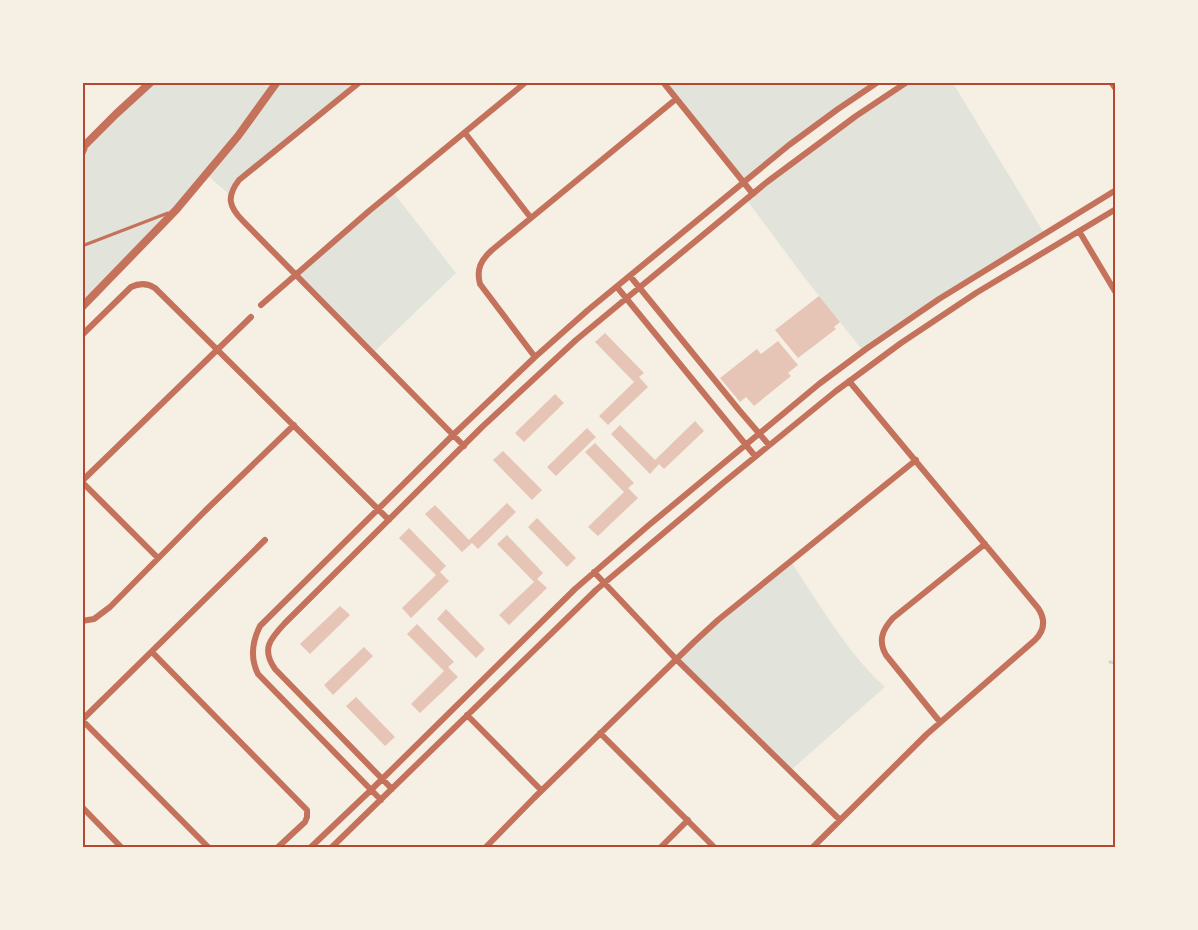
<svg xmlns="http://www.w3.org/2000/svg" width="1198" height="930" font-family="Cabin,sans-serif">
  <rect width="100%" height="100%" fill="#f6efe4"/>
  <path fill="#e2e4dc" d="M151,83H355L247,173L231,196L207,175L83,307V148Z
    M663,83H878L744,182Z
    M907,83H953L1044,233L863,351L804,277L746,199Z
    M393,192L456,273L373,353L295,274Z
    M791,562C819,603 848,654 885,687L790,771L676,659Z"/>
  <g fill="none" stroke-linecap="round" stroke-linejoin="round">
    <path stroke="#c9d6d2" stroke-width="3" d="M1110,662L1116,663"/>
  </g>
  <path fill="#e6c5b7" d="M819,296L840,322L834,327L836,329L798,358L775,330Z
    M605,333L644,373L639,377L648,387L608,425L599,416L634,382L595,342Z
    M778,341L798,365L788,373L791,376L754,406L746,397L740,402L720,378L757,349L761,354Z
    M555,394L564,403L524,442L515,433Z
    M695,421L704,431L664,469L659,464L650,474L611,434L620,425L655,460Z
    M587,428L596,437L556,476L547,467Z
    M595,443L634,483L628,488L638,498L598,536L588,527L624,492L585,452Z
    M503,451L542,490L532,500L493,460Z
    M507,503L516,512L478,549L472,543L462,552L425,514L435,505L469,540Z
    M537,518L576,558L567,567L528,527Z
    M409,528L446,566L440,572L449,581L411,618L402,608L436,575L399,538Z
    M507,535L543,573L537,579L547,588L509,625L499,615L534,582L497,544Z
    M340,606L350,615L310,654L300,644Z
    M446,609L485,649L476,658L437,619Z
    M417,624L454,662L448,667L458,677L420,713L411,704L444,671L407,634Z
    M364,647L373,656L333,695L324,685Z
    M356,697L395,737L385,746L346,706Z"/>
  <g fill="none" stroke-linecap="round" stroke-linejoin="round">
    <path stroke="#c5725c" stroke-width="3" d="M82,158L86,149
      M82,246L168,213"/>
    <path stroke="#c5725c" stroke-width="6" d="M360,82L239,180C226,197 229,207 243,221L464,446
      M663,82L753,194
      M1111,82L1116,89
      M465,133L531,218
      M1079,231L1116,293
      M630,276L739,410L769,445
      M617,287L755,456
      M261,305L369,211L526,82
      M82,335L131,287C139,283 147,283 155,288L389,520
      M535,357L480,284C476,269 481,260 492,250L676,99
      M82,481L251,317
      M82,482L158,558
      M594,572L676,659L840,820
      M82,621L94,619L110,607L205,511L294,425
      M152,652L307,810V817L305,822L277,848
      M467,715L541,790
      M82,720L265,540
      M82,720L209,848
      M940,722L886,655C878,641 882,630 893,618L985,544
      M600,733L715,848
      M392,789L275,669C261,649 270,639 285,623L482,427L576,340L767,182L856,116L907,82
      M381,800L258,674C250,658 252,642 260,626L453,435L535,357L588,310L789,145L838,109L878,82
      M82,807L122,848
      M310,848L371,790L575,589L649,525L819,384L866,349L939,299L1116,190
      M331,848L596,590L723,483L836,391L901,343L976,293L1116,209
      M485,848L534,798L694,642L718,620L916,460
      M660,848L688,820
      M812,848L927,734L1035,640C1044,631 1046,620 1038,608L849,381"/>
    <path stroke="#c5725c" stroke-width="8" d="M82,148L116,114L151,82
      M82,307L176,210L238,136L277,82"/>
  </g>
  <rect width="1198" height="930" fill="none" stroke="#f6efe4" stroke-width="168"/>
  <rect x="84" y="84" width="1030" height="762" fill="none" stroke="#b5482f" stroke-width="2"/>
</svg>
